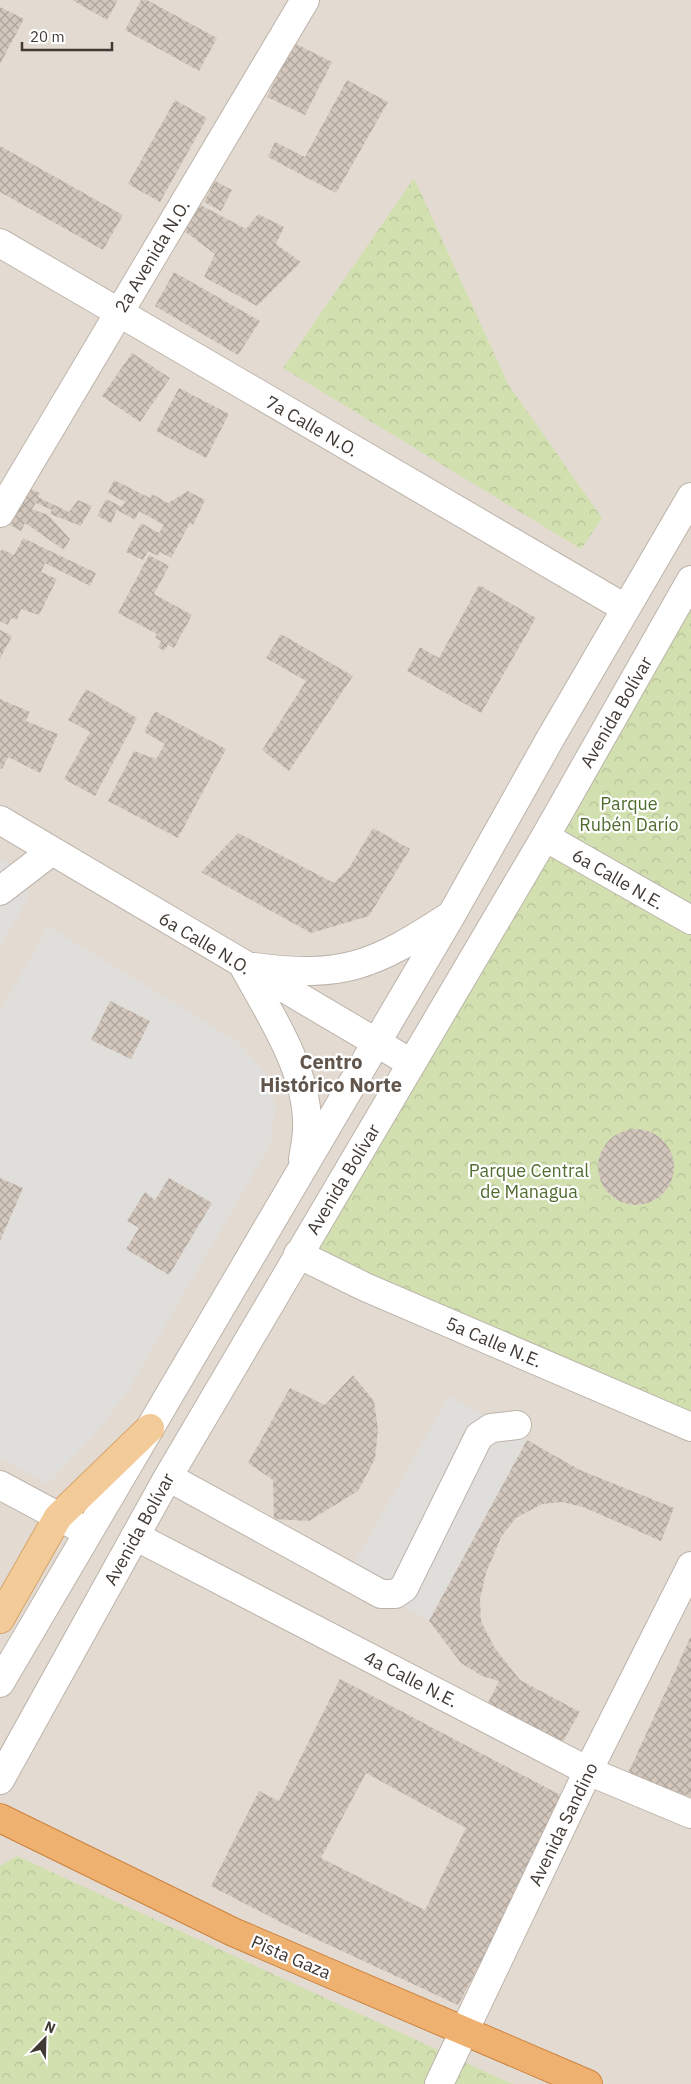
<svg xmlns="http://www.w3.org/2000/svg" width="691" height="2084" font-family="'IBM Plex Sans',sans-serif">
  <defs>
    <pattern id="park-crowns" width="20" height="18" patternUnits="userSpaceOnUse" patternTransform="scale(1.25)"><rect width="20" height="18" fill="#d2e0b0"/><path d="M2 6a3 3 0 1 1 6 0M12 15a3 3 0 1 1 6 0" fill="none" stroke="#b6c198"/></pattern>
    <pattern id="building-cross-hatch" width="8" height="8" patternUnits="userSpaceOnUse" patternTransform="scale(1.25)"><rect width="8" height="8" fill="#d3c7bd"/><path d="M0 0l8 8M0 8l8-8" fill="none" stroke="#ada39a"/></pattern>
  </defs>
  <rect width="100%" height="100%" fill="#f0eae3"/>
  <path fill="#e3dbd2" d="M0,0H691V2084H0Z"/>
  <path fill="url(#park-crowns)" d="M414,178L508,384L602,518L581,549L283,368Z
    M691,580V1427L298,1254Z
    M17,1856L501,2079L514,2084H0V1866Z"/>
  <path fill="#e0dedb" d="M0,859L20,871L29,884L26,902L0,946Z
    M48,926L238,1042L266,1073L275,1106L271,1143L126,1394L91,1438L48,1484L0,1458V1011Z
    M449,1396L527,1440L429,1621L348,1574Z"/>
  <path fill="url(#building-cross-hatch)" fill-rule="evenodd" d="M72,0H118L107,20Z
    M141,0H147L217,38L199,71L125,30Z
    M0,7L24,19L0,64Z
    M294,43L332,62L305,115L267,97Z
    M347,80L388,102L336,193L268,157L275,142L305,157Z
    M175,100L207,118L160,202L128,184Z
    M0,146L123,215L103,250L0,192Z
    M215,181L232,190L221,211L204,202Z
    M193,201L246,229L258,214L284,227L276,244L301,262L257,306L204,277L215,254L183,230Z
    M174,272L260,321L238,355L155,306Z
    M132,353L170,378L140,422L102,396Z
    M179,388L229,414L206,458L156,431Z
    M114,480L150,498L152,494L168,503L188,491L205,500L193,525L190,523L171,558L160,552L158,556L148,551L143,560L126,552L141,523L159,533L164,525L139,511L135,520L117,510L111,523L97,516L106,499L122,507L125,502L108,493Z
    M28,488L40,493L38,497L69,512L78,500L92,506L81,526L50,514L52,510L36,503L32,509L48,515L70,539L64,550L25,523L21,531L8,524Z
    M23,538L96,573L90,586L45,563L41,572L57,579L39,615L21,609L17,620L11,618L8,625L0,621V552L2,549L14,555Z
    M149,555L169,566L154,594L192,615L174,648L168,645L164,651L158,647L161,641L155,638L157,634L118,613Z
    M479,585L536,618L481,713L407,671L420,647L439,658Z
    M0,630L12,636L0,659Z
    M281,634L353,676L289,771L262,750L306,681L266,658Z
    M86,689L137,718L95,796L64,779L90,732L68,720Z
    M0,699L30,712L26,721L58,734L40,773L8,757L2,769L0,768Z
    M155,711L226,749L178,838L108,801L134,751L156,759L165,744L144,732Z
    M373,828L410,849L369,916L311,933L201,872L238,833L334,883L349,868Z
    M110,1001L150,1021L131,1059L91,1040Z
    M598 1167a38 38 0 1 1 76 0a38 38 0 1 1-76 0Z
    M0,1178L23,1188L0,1241Z
    M169,1178L212,1203L169,1275L126,1249L139,1228L127,1221L145,1192L155,1200Z
    M353,1375L374,1401L378,1429L375,1459L358,1491L309,1521L274,1519L273,1480L248,1463L290,1388L325,1405Z
    M527,1440L580,1470L674,1508L661,1541L583,1507L562,1502L542,1504L516,1518L501,1537L486,1573L480,1599L481,1621L494,1647L520,1680L580,1712L562,1743L487,1705L499,1681L482,1676L461,1663L429,1621Z
    M691,1636V1797L683,1794L680,1799L625,1780Z
    M340,1679L568,1799L458,2005L286,1925L211,1886L259,1791L279,1801ZM366,1773L466,1828L425,1910L321,1858Z"/>
  <g fill="none" stroke-linecap="round" stroke-linejoin="round">
    <defs>
      <path id="minor" d="M0,243L625,608
        M0,513L305,0
        M0,820L411,1063
        M545,837L691,920
        M0,891L52,851
        M243,965C268,1011 306,1068 307,1121C308,1134 305,1147 303,1159
        M254,967C344,979 374,965 448,917
        M298,1254L365,1287L691,1427
        M168,1477L381,1594H395L404,1588L479,1436L491,1428L517,1425
        M0,1485L78,1527
        M135,1536L588,1771L691,1814
        M0,1683L452,914L550,739L691,497
        M0,1780L168,1477L545,837L691,580
        M439,2084L588,1771L691,1566"/>
      <path id="major" d="M0,1619L58,1517L150,1428"/>
      <path id="highway" d="M0,1818L233,1932L588,2084"/>
    </defs>
    <use href="#minor" stroke="#bdb3aa" stroke-width="30"/>
    <use href="#major" stroke="#d6a56b" stroke-width="30"/>
    <use href="#highway" stroke="#cc8341" stroke-width="30"/>
    <use href="#minor" stroke="#fff" stroke-width="28"/>
    <use href="#major" stroke="#f3cb99" stroke-width="28"/>
    <use href="#highway" stroke="#eeb16f" stroke-width="28"/>
  </g>
  <g text-anchor="middle" dominant-baseline="central" stroke-width="4.5" stroke-linejoin="round" paint-order="stroke">
    <g font-size="18" fill="#413a34" stroke="#fff">
      <text transform="translate(152 256) rotate(-59)">2a Avenida N.O.</text>
      <text transform="translate(312 426) rotate(30)">7a Calle N.O.</text>
      <text transform="translate(616 712) rotate(-60)">Avenida Bolívar</text>
      <text transform="translate(618 879) rotate(30)">6a Calle N.E.</text>
      <text transform="translate(205 943) rotate(31)">6a Calle N.O.</text>
      <text transform="translate(343 1179) rotate(-59)">Avenida Bolívar</text>
      <text transform="translate(494 1342) rotate(23)">5a Calle N.E.</text>
      <text transform="translate(139 1529) rotate(-61)">Avenida Bolívar</text>
      <text transform="translate(411 1679) rotate(27)">4a Calle N.E.</text>
      <text transform="translate(563 1824) rotate(-64)">Avenida Sandino</text>
      <text transform="translate(291 1957) rotate(23)">Pista Gaza</text>
    </g>
    <g font-size="18" fill="#4f6c2e" stroke="#fff">
      <text x="629" y="803">Parque<tspan x="629" dy="21">Rubén Darío</tspan></text>
      <text x="529" y="1170">Parque Central<tspan x="529" dy="21">de Managua</tspan></text>
    </g>
    <g font-size="20" font-weight="bold" fill="#62564c" stroke="#fff">
      <text x="331" y="1061">Centro<tspan x="331" dy="23">Histórico Norte</tspan></text>
    </g>
  </g>
  <g transform="translate(45 2039) rotate(23)" stroke="#ffffff" stroke-width="4" paint-order="stroke">
  <path d="M0-4L9 19L0 12L-9 19Z" fill="#413a34"/>
  <text y="-8" font-size="14" font-weight="bold" text-anchor="middle" fill="#413a34">N</text>
  </g>
  <path d="M22 42v8h90v-8" fill="none" stroke="#413a34" stroke-width="2.5"/>
  <text x="30" y="42" font-size="15" fill="#413a34" stroke="#ffffff" stroke-width="4" paint-order="stroke">20 m</text>
</svg>
